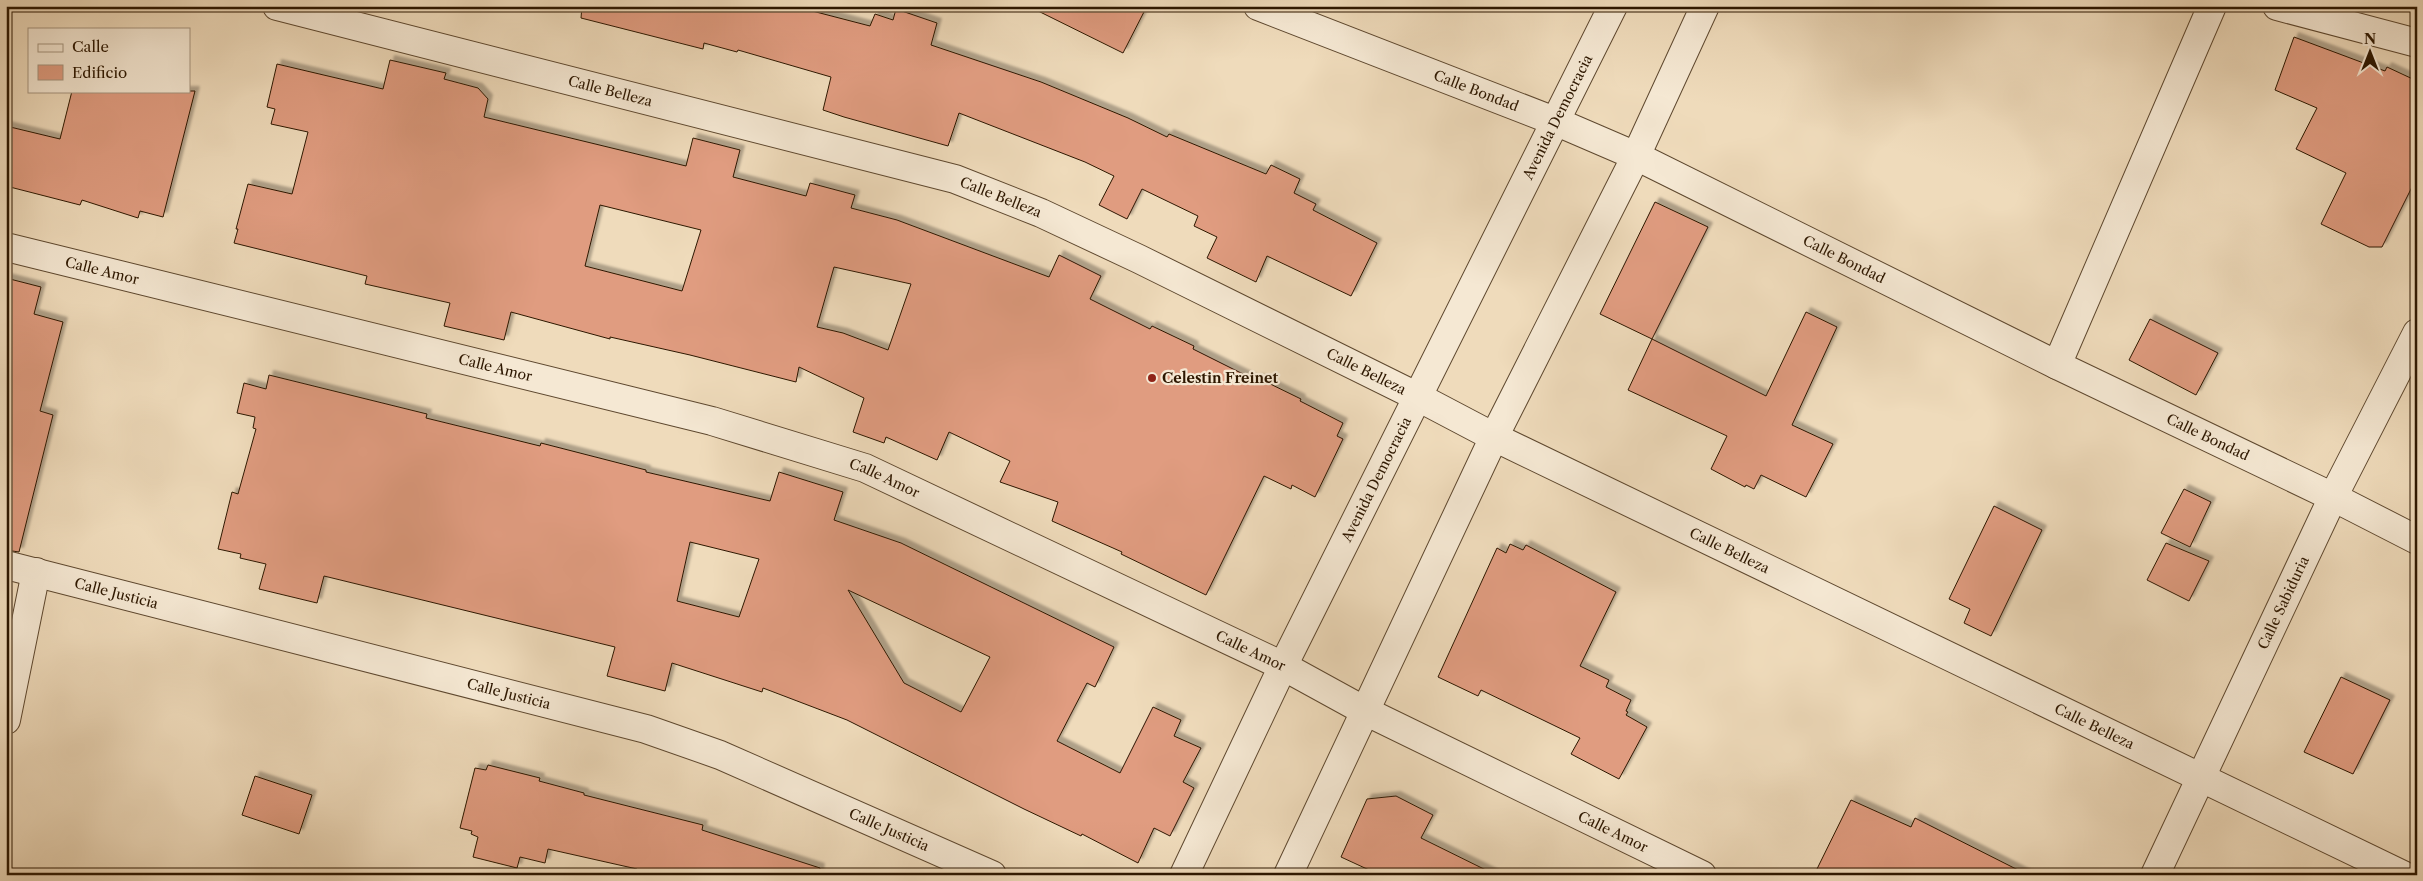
<svg xmlns="http://www.w3.org/2000/svg" width="2423" height="881" font-family="'Libre Caslon Text',serif">
  <defs>
    <filter id="shadow"><feDropShadow dx="4.5" dy="-4.5" stdDeviation="1" flood-color="#0004"/></filter>
  </defs>
  <rect width="100%" height="100%" fill="#efdbbb"/>
  <filter id="stains"><feTurbulence type="fractalNoise" baseFrequency=".004" numOctaves="4"/><feColorMatrix values="0 0 0 0 .2 0 0 0 0 .09 0 0 0 0 .02 0 0 0 .5 -.17"/></filter>
  <radialGradient id="worn" r=".72"><stop offset=".6" stop-color="#630" stop-opacity="0"/><stop offset="1" stop-color="#630" stop-opacity=".3"/></radialGradient>
  <path fill="#e09c80" stroke="#2d1700" fill-rule="evenodd" filter="url(#shadow)" d="M582,6H793L870,26L875,14L893,20L896,9L937,23L931,45L1041,82L1128,118L1167,137L1169,134L1266,174L1271,165L1300,179L1294,193L1316,204L1313,210L1377,243L1351,296L1267,256L1256,282L1207,258L1217,237L1194,226L1198,216L1142,189L1127,219L1099,205L1114,176L1085,162L959,113L948,146L844,117L823,110L831,77L738,50L737,52L704,43L703,49L581,18Z
    M1028,6H1147L1123,53Z
    M2294,37L2385,71L2387,67L2417,81V177L2382,247H2369L2321,224L2346,173L2296,149L2317,108L2275,90Z
    M390,60L446,73L444,79L478,88L488,99L484,117L686,166L693,138L740,150L733,177L806,196L810,183L855,195L851,208L897,220L1049,277L1059,255L1101,276L1090,299L1150,329L1152,326L1194,346L1193,349L1257,381L1258,378L1301,399L1300,401L1343,423L1337,436L1343,439L1315,497L1292,485L1291,489L1264,476L1206,595L1121,554L1122,552L1052,521L1058,502L1000,482L1010,461L949,432L937,460L886,437L884,443L853,432L864,398L799,367L796,382L690,355L610,337V339L511,312L504,340L444,326L450,303L365,284L367,276L234,243L238,229H236L248,184L292,194L308,132L271,124L275,109L267,107L277,64L383,89ZM600,205L701,230L682,291L585,266ZM834,267L911,284L888,350L843,333L817,327Z
    M72,91H195L163,217L140,211L138,218L82,200L80,205L6,186V126L60,139Z
    M1655,202L1708,227L1652,339L1766,396L1806,312L1837,327L1792,425L1833,444L1806,497L1761,475L1754,489L1746,485L1745,487L1711,469L1727,436L1628,390L1652,339L1600,314Z
    M6,278L41,287L34,314L63,322L40,411L53,415L19,552L6,550Z
    M2150,319L2218,353L2196,395L2129,360Z
    M269,375L427,414L426,418L475,430L540,446L541,443L646,470V472L770,501L779,472L843,492L834,520L901,543L1114,647L1095,687L1087,683L1057,741L1120,773L1153,707L1181,720L1174,736L1201,748L1183,782L1194,788L1170,836L1154,828L1138,863L1082,834L1081,836L1024,809L847,720L763,688L762,692L672,663L665,691L607,676L615,647L324,576L317,603L259,589L266,564L240,558L241,554L218,549L232,492L238,494L256,429L253,428L255,417L237,413L244,383L266,389ZM690,542L759,559L739,617L677,601ZM848,590L990,657L961,712L904,683Z
    M2184,489L2211,502L2190,547L2161,533Z
    M1994,506L2042,530L1991,636L1964,623L1970,609L1949,599Z
    M2166,543L2209,561L2189,601L2147,580Z
    M1510,544L1523,550L1526,545L1616,592L1580,666L1609,680L1606,687L1631,700L1626,711L1628,712L1626,715L1647,727L1619,779L1571,754L1580,738L1481,690L1478,696L1438,677L1497,548L1506,553Z
    M2341,677L2390,700L2353,774L2304,752Z
    M488,765L540,778L539,781L584,793V795L703,825L702,830L820,868L819,875H636L637,869L548,849L545,863L520,857L517,868L473,857L478,837L471,834L472,831L460,828L475,768L486,770Z
    M255,776L312,795L299,834L242,815Z
    M1396,796L1433,815L1421,838L1496,875H1380L1341,857L1367,799Z
    M1851,800L1911,827L1915,818L2028,875H1814Z"/>
  <g fill="none" stroke-linecap="round" stroke-linejoin="round">
    <defs>
      <g id="minor">
        <path id="s1" d="M277,6L955,179L1041,213L1139,259L1418,397L1494,437L2403,875"/>
        <path id="s2" d="M1258,6L1557,122L1636,156L2057,365L2333,497L2417,540"/>
        <path d="M2277,6L2417,43"/>
        <path id="s3" d="M6,247L712,421L865,468L1283,666L1365,711L1702,875"/>
        <path d="M2057,365L2212,6"/>
        <path id="s4" d="M6,565L646,729L720,755L992,875"/>
        <path d="M6,720L36,572"/>
        <path id="s5" d="M1184,875L1283,666L1613,6"/>
        <path d="M1288,875L1494,437L1636,156L1705,6"/>
        <path id="s6" d="M2155,875L2333,497L2417,333"/>
      </g>
    </defs>
    <use href="#minor" stroke="#5e482f" stroke-width="30"/>
    <use href="#minor" stroke="#f5e8d3" stroke-width="28"/>
  </g>
  <circle fill="#8f2418" stroke="#f5e8d3" stroke-width="2" cx="1152" cy="378" r="5"/>
  <g text-anchor="middle" dominant-baseline="central" stroke-width="4.5" stroke-linejoin="round" paint-order="stroke">
    <g font-size="14" fill="#2d1700" stroke="#f5e8d3">
      <text stroke="none"><textPath href="#s2" startOffset="234">Calle Bondad</textPath></text>
      <text stroke="none"><textPath href="#s1" startOffset="344">Calle Belleza</textPath></text>
      <text stroke="none"><textPath href="#s5" startOffset="845">Avenida Democracia</textPath></text>
      <text stroke="none"><textPath href="#s1" startOffset="749">Calle Belleza</textPath></text>
      <text stroke="none"><textPath href="#s2" startOffset="639">Calle Bondad</textPath></text>
      <text stroke="none"><textPath href="#s3" startOffset="99">Calle Amor</textPath></text>
      <text stroke="none"><textPath href="#s3" startOffset="504">Calle Amor</textPath></text>
      <text stroke="none"><textPath href="#s1" startOffset="1154">Calle Belleza</textPath></text>
      <text stroke="none"><textPath href="#s2" startOffset="1044">Calle Bondad</textPath></text>
      <text stroke="none"><textPath href="#s3" startOffset="909">Calle Amor</textPath></text>
      <text stroke="none"><textPath href="#s5" startOffset="440">Avenida Democracia</textPath></text>
      <text stroke="none"><textPath href="#s1" startOffset="1559">Calle Belleza</textPath></text>
      <text stroke="none"><textPath href="#s4" startOffset="114">Calle Justicia</textPath></text>
      <text stroke="none"><textPath href="#s6" startOffset="301">Calle Sabiduria</textPath></text>
      <text stroke="none"><textPath href="#s3" startOffset="1314">Calle Amor</textPath></text>
      <text stroke="none"><textPath href="#s4" startOffset="519">Calle Justicia</textPath></text>
      <text stroke="none"><textPath href="#s1" startOffset="1964">Calle Belleza</textPath></text>
      <text stroke="none"><textPath href="#s4" startOffset="924">Calle Justicia</textPath></text>
      <text stroke="none"><textPath href="#s3" startOffset="1719">Calle Amor</textPath></text>
    </g>
    <g font-size="14" font-weight="bold" fill="#2d1700" stroke="#f5e8d3" text-anchor="start">
      <text x="1162" y="378">Celestin Freinet</text>
    </g>
  </g>
  <rect width="2423" height="881" fill="none" stroke="#efdbbb" stroke-width="25"/>
  <rect x="8" y="8" width="2408" height="866" fill="none" stroke="#2d1700" stroke-width="2.5"/>
  <rect x="12" y="12" width="2398" height="856" fill="none" stroke="#2d1700"/>
  <rect x="28" y="28" width="162" height="65" fill="#f5e8d3" stroke="#a5947f"/>
  <rect x="38" y="44" width="25" height="8" fill="#f5e8d3" stroke="#a5947f"/>
  <text x="72" y="52" font-size="15" fill="#2d1700">Calle</text>
  <rect x="38" y="65" width="25" height="15" fill="#e09c80" stroke="#a5947f"/>
  <text x="72" y="78" font-size="15" fill="#2d1700">Edificio</text>
  <g transform="translate(2370 52)" stroke="#f5e8d3" stroke-width="4" paint-order="stroke">
  <path d="M0-4L9 19L0 12L-9 19Z" fill="#2d1700"/>
  <text y="-8" font-size="14" font-weight="bold" text-anchor="middle" fill="#2d1700">N</text>
  </g>
  <rect width="100%" height="100%" filter="url(#stains)"/>
  <rect width="100%" height="100%" fill="url(#worn)"/>
</svg>
